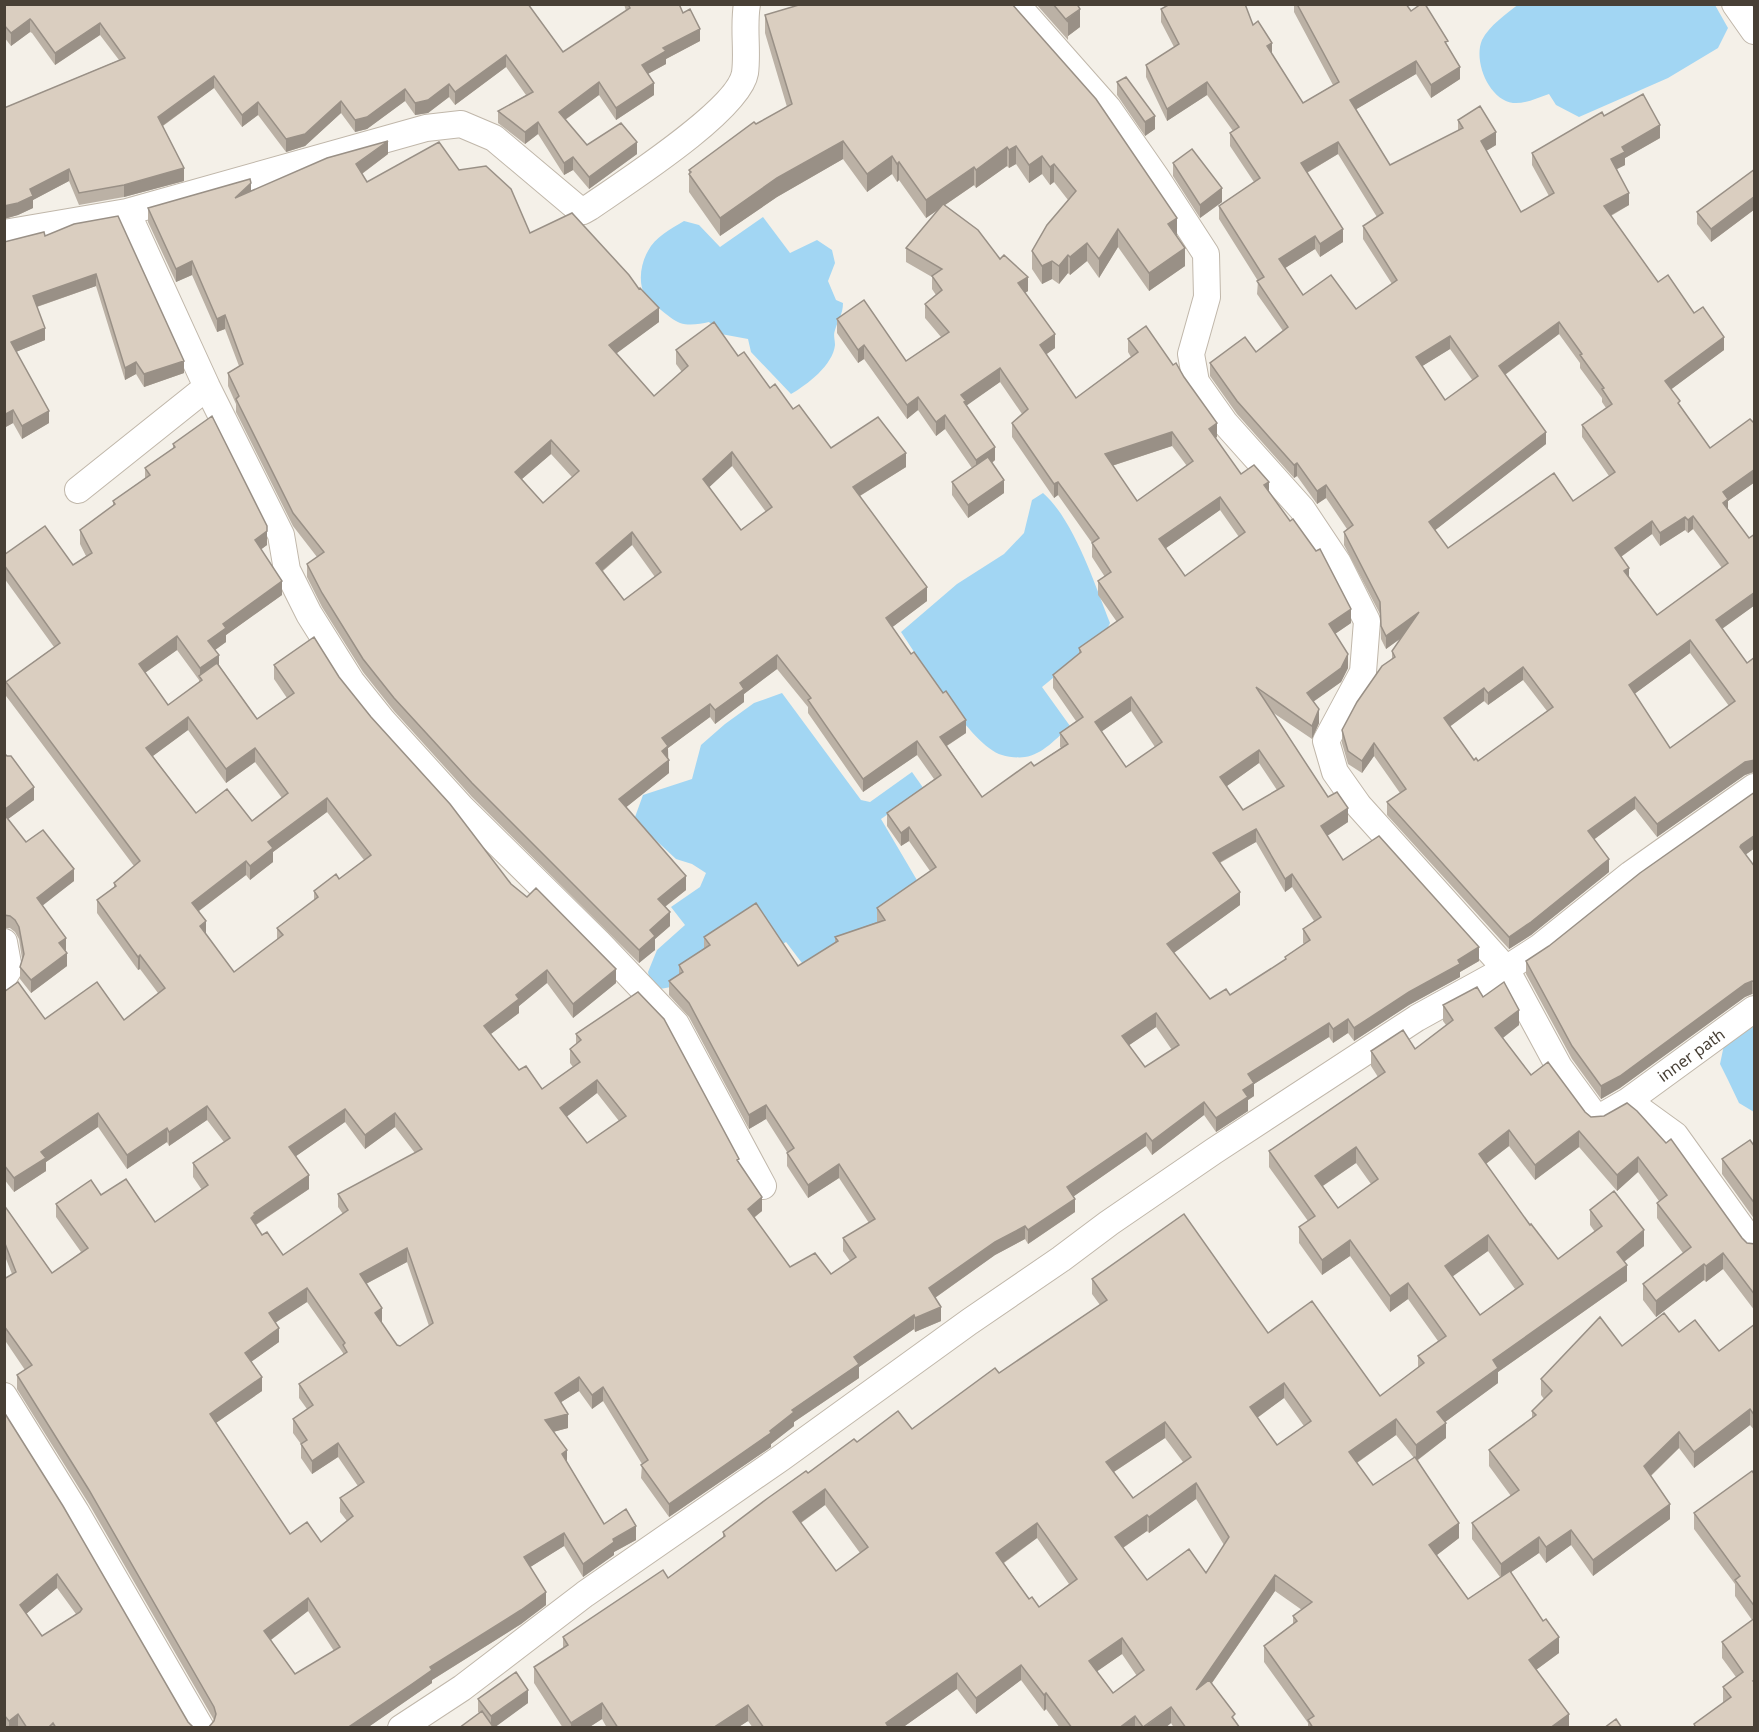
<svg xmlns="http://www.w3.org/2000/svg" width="1759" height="1732" font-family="'Noto Sans',sans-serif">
  <rect width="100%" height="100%" fill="#f4f0e8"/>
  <path fill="#a2d6f3" d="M1519,4L1715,5L1728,28L1718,48L1668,78L1579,117L1556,105L1549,94C1537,98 1526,104 1513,103C1489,100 1473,61 1482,40C1489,26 1507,13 1519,4Z
    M763,217L790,253L817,240L832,250L835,263L828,281L836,300L843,303C843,314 838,320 835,330C833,336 835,339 835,345C833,365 807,385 791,394L751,352L748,339L721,334L709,322C700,324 689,326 680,323C670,319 645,298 642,288C639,276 642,261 648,251C655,237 671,229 684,221L699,225L720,247Z
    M1043,493C1074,520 1095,585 1110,623L1104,636L1042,687L1070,726C1058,737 1042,755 1025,757C1019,758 1008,757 1002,755C971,746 920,660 901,632L957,584L1004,554L1024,533L1032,500Z
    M782,693L861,800L870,802L912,772L924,789L881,819L931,904L824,992L786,942L692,1002L671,987L660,989L651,986L648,972L657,950L685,925L671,907L700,887L706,873L692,864L676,859L647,832L635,817L643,795L692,779L701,745L725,724L754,703Z
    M1754,1023V1112L1739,1103L1728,1080L1720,1064L1724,1045Z"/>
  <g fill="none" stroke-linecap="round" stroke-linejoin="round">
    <defs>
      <path id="minor" d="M1016,4L1108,108L1158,180L1206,254L1207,297L1191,354L1196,382L1225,423L1302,509L1338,563L1367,621L1363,672L1326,741L1335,772L1359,806L1506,969L1559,1067L1597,1119L1628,1101L1675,1135L1754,1245
        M1735,4L1754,31
        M127,212L207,387L281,535L287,570L309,614L351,681L383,721L461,807L598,942L676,1024L763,1186
        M4,233L127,212L426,128L461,124L494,138L576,207L583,211L590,207C623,184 739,110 745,73C748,51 743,27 747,4
        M78,490L207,387
        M4,942L9,969L4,977
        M1628,1101L1754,1009
        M4,1396L76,1512L201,1728
        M401,1728L462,1688L585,1594L781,1458L969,1322L1061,1259L1109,1223L1214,1151L1417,1018L1506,969L1540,947L1631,874L1754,787"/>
    </defs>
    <use href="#minor" stroke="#c0b7aa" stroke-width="28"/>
    <use href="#minor" stroke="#fff" stroke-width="26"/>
  </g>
  <path fill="#bbb1a5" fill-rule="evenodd" d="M4,4L563,52L626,11L624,4H679L683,13L700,41L666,59V64L648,74L654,95L616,120L599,95L565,120L587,145L637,154L589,189L573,170L564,175L538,134L525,144L498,123V111L526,95L506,67L455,105L449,97L428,113L415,115L405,101L367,129L355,132L341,113L305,146L286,152L258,115L242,127L214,88L163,126L184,181L124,197L79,205L69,181L33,200V208L18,215L4,219V108L119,60L100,35L55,65L32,33L30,32L11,46L4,37Z
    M802,4L1177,235L1185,266L1149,291L1118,247L1099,278L1087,261L1070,275L1068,273L1059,284L1052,279L1042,284L1032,269V251L1068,200L1054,182L1050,185L1042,174L1029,183L1016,164L1009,168L1007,166L976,188L974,185L945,205L1000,259L1028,291L1025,293L1055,348L1046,354L1076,398L1131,357L1128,352V339L1217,437L1215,438L1241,474L1269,493L1351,623L1335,634L1348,668L1341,682L1313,702L1319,723L1312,739L1272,712L1328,797L1348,822L1327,836L1343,860L1479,961L1460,972V977L1409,1005L1354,1041L1348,1033L1333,1043L1329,1037L1254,1084V1096L1248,1100V1111L1216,1132L1204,1115L1152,1155L1146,1146L1074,1196L1075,1212L1028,1244L1025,1239L995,1255L935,1298L941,1321L915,1332L914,1329L859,1367V1378L794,1422V1426L771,1444V1447L669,1517L641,1478L642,1464L603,1401L592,1409L579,1391L561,1402L568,1428L553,1432L567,1462L604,1524L636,1540L614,1552V1555L583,1577L564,1546L530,1567L546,1605L521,1624L432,1680V1683L367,1728H208L214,1720L89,1504L17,1389V1375L25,1370L4,1339V1279L12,1274L4,1254V1205L52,1273L81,1252L56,1217V1204L101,1195L155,1222L202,1190L193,1177V1163L224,1142L207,1120L169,1146L167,1142L127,1169L98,1127L46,1162V1171L14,1192L4,1179V992L45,1019L124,1020L158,993L140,969L138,970L97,913V900L114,887V883L134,866L6,696V682L54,647L4,578V555L73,565L86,556L80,544V530L113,506V501L145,478V468L173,448V444L267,545L261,549L282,595L226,635V642L215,650L219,665L257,719L287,698L274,679V665L339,677L371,717L511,884L616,983L573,1018L547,983L519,1006V1013L491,1034L519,1070L542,1089L573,1067L570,1063V1049L576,1044V1034L739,1163L762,1211L754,1218L790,1267L831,1274L850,1261L843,1251V1238L869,1223L839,1178L808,1198L787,1166V1152L766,1119L749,1129L689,1017L669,995V981L679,975V965L704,949V937L798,966L835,943V937L877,922V908L930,871L909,841L901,846L887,826V813L934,779L917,755L863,792L808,713V707L777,669L744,694V702L715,724L710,717L668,748L669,773L626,807L686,890L665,907L670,926L655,939V950L639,963L472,797L394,711L363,672L322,607L307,577V564L317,557L293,526L236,412V404L228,386V373L239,366L225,329L217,332L192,275L176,282L148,222V208L251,191L388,154L362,174L367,182L459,170L530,233L659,322L616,353L654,396L682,372L676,364V350L738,356L770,388L793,409L831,448L906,467L860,496L927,601L892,627L966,733L947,746L982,797L1034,766L1061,748L1060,747V733L1076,721L1053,688V675L1079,654V648L1117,622L1098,595V581L1105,577L1092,557V543L1058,495L1054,498L1012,437V423L1022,414L1000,382L966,405L995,460L992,463L1004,493L968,518L952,495V482L972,468L945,429L936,436L918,410L907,419L864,359L858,363L837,333V319L906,361L941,337L925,318V304L936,295L932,289V277L906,262V248L938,210L926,218L899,180L897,182L892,174L867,192L843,159L777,197L720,236L689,192V170L756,124L787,107L765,33V15ZM1172,446L1187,466L1137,501L1112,466ZM551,454L572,477L543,503L522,479ZM732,466L766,512L741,530L709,487ZM1220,510L1239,537L1185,576L1166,548ZM632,545L655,577L624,600L603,571ZM177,650L199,680V683L168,705L145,673ZM1131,711L1155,747L1126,767L1101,732ZM188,730L226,783L255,762L282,798L252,821L196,813L153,756ZM1259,763L1277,790L1243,810L1227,786ZM327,812L364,860L339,879L314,891V900L277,928V940L234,972L206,935L199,911L246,875L250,880L273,862V852ZM1256,842L1285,892L1292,887L1314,921L1303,929V943L1304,944L1285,957V960L1230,995L1210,999L1173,953L1240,905L1220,863ZM1156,1027L1172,1050L1145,1067L1129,1045ZM597,1093L619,1121L587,1143L566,1117ZM345,1122L365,1149L395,1127L415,1153L338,1194V1207L343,1214L283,1255L262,1235L256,1225L309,1189L296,1156ZM407,1262L429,1326L400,1346L397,1345L381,1322L366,1284ZM307,1302L343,1353V1355L299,1384V1398L307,1409L293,1419V1433L301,1444V1458L312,1474L338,1457L358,1486L340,1498V1512L347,1521L321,1542L290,1534L216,1423L262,1391L251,1362L279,1342L275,1322ZM308,1611L334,1651L295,1674L271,1640Z
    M1036,4H1077L1080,27L1068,36V40Z
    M1164,4H1245L1253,25L1303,103L1333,85L1294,12V4H1406L1411,11L1448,46L1460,79L1431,98L1416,74L1356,109L1390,165L1458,131V120L1496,145L1486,151L1521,212L1549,196L1532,165V153L1604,116L1660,138L1625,158V165L1617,169L1629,205L1611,216L1658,282L1694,313L1724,350L1671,389L1680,406L1710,448L1755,424V482L1728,501V509L1749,538L1755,534V605L1722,629L1747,663L1755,657V772L1745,775L1657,837L1635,809L1594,839L1609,872L1531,935L1509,949L1387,815V802L1400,793L1374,756L1362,773L1348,764L1342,743V730L1392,658V651L1401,638L1386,649L1381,639L1380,614L1344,545V532L1347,529L1326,498L1317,504L1297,476L1294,478L1237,414L1210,376V363L1256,352L1283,331L1257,294L1258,281L1219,219V206L1254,182L1230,146V133L1233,131L1207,95L1167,121L1146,77V65L1174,47L1161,22V9L1165,7ZM1338,154L1377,217L1363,226V239L1392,284L1356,309L1303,295L1285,268L1315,249L1320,257L1343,242L1307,173ZM1559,334L1580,363V368L1602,398V402L1606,408L1582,425V437L1609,476L1573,501L1448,548L1435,530L1546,444L1505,375ZM1450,349L1473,381L1445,400L1422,366ZM1693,529L1722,568L1657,615L1629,576L1621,557L1652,534L1660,546L1685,530L1688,533ZM1690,653L1729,706L1670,748L1634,694ZM1523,680L1547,711L1478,761L1474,760L1450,726L1484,701L1488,705Z
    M1117,82L1155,129L1145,136L1117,95Z
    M1173,163L1222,202L1200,218L1173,176Z
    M1755,169V209L1711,242L1697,224V212Z
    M74,224L184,373L144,387L136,374L125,380L96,286L37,307L45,340L16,352L49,423L22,439L13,423L4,428V242L45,236Z
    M1755,307V324L1753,321V308Z
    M4,753L34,800L8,819L26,842L74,881L42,905L66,950L65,951L67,966L31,993L20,979V967L22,959L19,939L15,932L10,928H4Z
    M1755,792V848L1745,854L1755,867V995L1752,994L1745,997L1620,1088L1601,1099L1572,1059L1526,974V961L1549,946Z
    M1483,997L1519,1025L1503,1038L1531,1075L1585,1112L1747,1243L1755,1244V1311L1723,1269L1706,1282L1704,1280L1656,1317L1643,1300V1284L1683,1253L1657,1218V1203L1659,1201L1638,1172L1617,1191L1579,1147L1535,1180L1509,1146L1486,1164L1530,1225L1558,1259L1595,1232L1590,1225V1210L1644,1246L1624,1262L1627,1281L1498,1372V1383L1445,1422L1446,1438L1418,1460L1459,1538L1437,1555L1468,1599L1500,1577L1472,1539V1523L1511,1496L1489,1466V1450L1532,1418V1411L1544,1399L1541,1395V1379L1622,1346L1679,1332L1719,1351L1755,1324V1431L1750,1425L1694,1468L1679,1448L1651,1476L1670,1519L1593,1576L1571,1545L1546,1563L1539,1553L1511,1572L1559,1653L1536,1670L1569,1728H1308V1723L1264,1662V1646L1293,1624V1616L1302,1610L1275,1591L1212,1683L1240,1728H1174L1171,1723L1165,1728H1060L1046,1709L1044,1711L1021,1680L976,1714L957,1689L902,1728H753L748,1721L737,1728H607L602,1719L588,1728H563L534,1683V1667L563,1649V1637L668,1578L723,1537V1532L808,1473L857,1442L912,1429L999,1373L1100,1305L1092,1294V1279L1268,1333L1380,1396L1418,1367V1356L1438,1341L1408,1299L1390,1312L1350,1256L1322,1275L1299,1243V1227L1308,1221L1269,1167V1151L1378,1077L1371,1066V1051L1415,1049L1446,1025L1443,1021V1005ZM1356,1163L1371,1184L1338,1208L1323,1186ZM1488,1251L1515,1289L1480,1315L1452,1276ZM1284,1398L1304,1426L1277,1445L1257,1418ZM1396,1435L1414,1458L1373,1485L1357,1463ZM1165,1438L1183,1462L1133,1498L1114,1472ZM1196,1499L1224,1545L1206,1573L1147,1580L1123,1548L1147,1531L1149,1533ZM825,1505L860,1553L836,1571L801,1523ZM1037,1538L1069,1584L1039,1607L1029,1599L1004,1563ZM1122,1654L1137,1676L1113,1693L1097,1671Z
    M1755,1147V1220L1722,1174V1159Z
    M4,1412L188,1722L194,1728H4ZM57,1588L76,1614L42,1636L26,1614Z
    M1755,1475V1728H1694V1724L1723,1703V1687L1736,1677L1722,1658V1642L1752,1620L1735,1596V1584L1694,1529V1513Z
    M478,1699L528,1703L494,1727L478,1712Z"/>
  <path fill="#999086" d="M1080,9V27L1068,36V22L1066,20Z
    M30,19V32L11,46V33Z
    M100,23V35L55,65V53Z
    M700,29V41L666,59V64L642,77V65L663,48Z
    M1272,43V56L1267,46Z
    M506,55V67L455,105V92Z
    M1416,61V74L1350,113V100Z
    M1460,67V79L1431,98V85Z
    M214,76V88L158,129V117Z
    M599,82V95L559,124V112Z
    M1207,82V95L1167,121V109Z
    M654,83V95L616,120V108Z
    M449,84V97L428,113L415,115V103Z
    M405,89V101L367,129L355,132V120Z
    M341,101V113L305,146L286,152V139Z
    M258,102V115L242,127V115Z
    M1155,116V129L1145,136V122Z
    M538,122V134L525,144V132Z
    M1660,125V138L1625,158V165L1611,172V159L1622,147Z
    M1496,132V145L1481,154V141Z
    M388,141V154L356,178V164Z
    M843,141V159L777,197L720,236V218L777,178Z
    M637,142V154L589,189V177Z
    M1338,142V154L1301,176V163Z
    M1016,146V164L1009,168V150Z
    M1007,147V166L976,188V170Z
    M892,156V174L867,192V174Z
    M1042,156V174L1029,183V165Z
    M573,157V170L564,175V163Z
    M899,162V180L897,182V164Z
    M1054,164V182L1050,185V167Z
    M974,167V185L926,218V200Z
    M184,168V181L124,197V185Z
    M69,169V181L33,200V208L18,215L4,219V206L30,189Z
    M251,183V196L235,198Z
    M1222,188V202L1200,218V205Z
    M1629,193V205L1604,219V206Z
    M1755,196V209L1711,242V229Z
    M1177,218V236L1168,224Z
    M1118,229V247L1099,278V259Z
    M1343,229V242L1320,257V244Z
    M1315,236V249L1279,272V259Z
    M1087,243V261L1070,275V257Z
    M1185,248V266L1149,291V273Z
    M1068,255V273L1059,284V266Z
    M192,261V275L176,282V269Z
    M1052,261V279L1042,284V266Z
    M96,274V286L33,308V296Z
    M1028,277V291L1018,297V283Z
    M659,308V322L609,359V345Z
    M225,315V329L217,332V319Z
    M1559,322V334L1499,379V366Z
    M45,328V340L11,354V342Z
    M1055,334V348L1040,359V345Z
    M1450,336V349L1416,370V357Z
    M1724,337V350L1665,394V381Z
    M864,345V359L858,363V350Z
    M184,361V373L144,387V374Z
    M136,362V374L125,380V368Z
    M1000,368V382L966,406V414L961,395Z
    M918,397V410L907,419V405Z
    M13,410V423L4,428V415Z
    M49,411V423L22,439V426Z
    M945,415V429L936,436V422Z
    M1217,423V437L1209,443V429Z
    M1172,432V446L1105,468V454Z
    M1546,432V444L1429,535V522Z
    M551,440V454L515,485V472Z
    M995,447V460L976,474V460Z
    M732,452V466L703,493V479Z
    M906,453V467L853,500V487Z
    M1297,463V476L1294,478V465Z
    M1755,469V482L1728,501V512L1723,516V492Z
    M6,473V485L4,487V474Z
    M1004,480V493L968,518V505Z
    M1058,482V495L1054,498V484Z
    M1269,482V495L1264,485Z
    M1326,485V498L1317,504V491Z
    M1220,497V510L1159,553V539Z
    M1693,516V529L1688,533V520Z
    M1685,517V530L1660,546V533Z
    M1652,521V534L1615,561V548Z
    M267,531V545L255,554V540Z
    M632,532V545L596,576V563Z
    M1629,568V580L1624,571Z
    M282,581V595L226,635V642L208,655V641L223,624Z
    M927,587V601L886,632V618Z
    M1755,592V605L1716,633V620Z
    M1351,609V623L1329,638V624Z
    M1419,612V625L1386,649V636Z
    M177,636V650L139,677V664Z
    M1690,640V653L1629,698V685Z
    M1348,654V668L1341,682L1307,706V693Z
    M219,655V669L200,678V668Z
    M777,655V669L744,694V702L715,724V710L740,683Z
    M1523,667V680L1488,705V693Z
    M1484,688V701L1444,731V718Z
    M1131,697V711L1095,736V722Z
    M710,704V717L668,748V760L662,764V738Z
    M1319,709V723L1312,739V726Z
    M188,717V730L146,761V748Z
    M966,720V733L940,750V737Z
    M917,741V755L863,792V779Z
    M1374,743V756L1362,773V761Z
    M255,748V762L226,783V769Z
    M1259,750V763L1220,791V777Z
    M1753,759V772L1745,775L1657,837V824L1745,762Z
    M669,760V773L619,813V799Z
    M34,787V800L4,822V810Z
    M1635,797V809L1588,844V831Z
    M327,798V812L273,852V862L250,880V866L268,842Z
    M1348,808V822L1321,840V826Z
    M909,827V841L901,846V833Z
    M1256,829V842L1213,866V853Z
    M1755,835V848L1741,858V845Z
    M1609,859V872L1531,935L1509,949V937Z
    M246,861V875L192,916V903Z
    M74,869V881L37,910V898Z
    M1292,874V887L1285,892V879Z
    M686,876V890L658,912V899Z
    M1240,892V905L1167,958V944Z
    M670,912V926L655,939V950L639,963V950L650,930Z
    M206,921V935L200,926Z
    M66,938V950L59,955V943Z
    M1479,947V961L1460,972V977L1409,1005L1354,1041V1028L1458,960Z
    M67,953V966L31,993V980Z
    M140,955V969L138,970V957Z
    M616,969V983L573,1018V1004Z
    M547,970V983L519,1006V1013L484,1039V1026L516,995Z
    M1752,981V994L1745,997L1620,1088L1601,1099V1086L1745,984Z
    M1519,1010V1025L1495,1044V1028Z
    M1156,1013V1027L1122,1050V1036Z
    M1348,1019V1033L1333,1043V1029Z
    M1329,1023V1037L1254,1084V1096L1248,1100V1111L1216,1132V1118L1243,1090L1248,1074Z
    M597,1080V1093L560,1122V1108Z
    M1204,1102V1115L1152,1155V1141Z
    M766,1105V1119L749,1129V1115Z
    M207,1106V1120L169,1146V1132Z
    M345,1109V1122L289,1161V1147Z
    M98,1113V1127L46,1162V1171L14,1192V1178L41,1152Z
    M395,1113V1127L365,1149V1135Z
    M167,1128V1142L127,1169V1155Z
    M1509,1130V1146L1479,1169V1154Z
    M1579,1131V1147L1535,1180V1165Z
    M1146,1133V1146L1067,1201V1187Z
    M1356,1147V1163L1315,1191V1176Z
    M1638,1157V1172L1617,1191V1175Z
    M839,1164V1178L808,1198V1185Z
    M309,1175V1189L255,1225L251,1218L254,1213Z
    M762,1197V1211L748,1222V1209Z
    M1075,1199V1212L1028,1244V1230Z
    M1025,1226V1239L995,1255L929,1302V1288L995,1242Z
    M1644,1230V1246L1617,1267V1252Z
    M1488,1235V1251L1445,1282V1266Z
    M1350,1240V1256L1322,1275V1260Z
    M407,1248V1262L360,1287V1274Z
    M1723,1253V1269L1706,1282V1266Z
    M1704,1264V1280L1656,1317V1301Z
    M1627,1265V1281L1498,1372V1383L1437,1428V1412L1493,1360Z
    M1408,1283V1299L1390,1312V1296Z
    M307,1288V1302L269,1327V1313Z
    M941,1307V1321L915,1332V1318Z
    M382,1308V1322L375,1326V1313Z
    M914,1315V1329L859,1367V1378L794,1422V1426L771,1444V1447L669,1517V1504L770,1431L792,1410L854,1357Z
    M279,1328V1342L245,1366V1353Z
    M262,1377V1391L210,1427V1414Z
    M579,1377V1391L555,1406V1393Z
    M1284,1383V1398L1250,1423V1407Z
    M603,1387V1401L592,1409V1395Z
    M1750,1409V1425L1694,1468V1452Z
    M568,1414V1428L545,1434V1420Z
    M1396,1419V1435L1349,1468V1452Z
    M1165,1422V1438L1106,1477V1462Z
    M1446,1423V1438L1416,1461V1445Z
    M1679,1432V1448L1644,1482V1466Z
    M338,1443V1457L312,1474V1461Z
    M567,1450V1464L562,1454Z
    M1196,1483V1499L1149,1533V1517Z
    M825,1489V1505L793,1528V1512Z
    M1670,1504V1519L1593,1576V1560Z
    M1147,1515V1531L1115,1553V1537Z
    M1037,1523V1538L996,1568V1553Z
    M1459,1523V1538L1429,1561V1545Z
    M636,1526V1540L614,1552V1555L583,1577V1564L613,1539Z
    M1571,1530V1545L1546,1563V1547Z
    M564,1533V1546L524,1571V1557Z
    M1539,1537V1553L1501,1579V1564Z
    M57,1574V1588L20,1619V1605Z
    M1275,1575V1591L1196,1706V1690Z
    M546,1592V1605L521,1624L432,1680V1683L367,1728H347L430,1667Z
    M308,1598V1611L264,1645V1631Z
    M1559,1637V1653L1529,1675V1660Z
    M1122,1638V1654L1089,1677V1661Z
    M1021,1665V1680L976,1714V1698Z
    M957,1673V1689L902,1728H886V1723Z
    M528,1690V1703L494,1728H491V1716Z
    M1046,1693V1709L1044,1711V1695Z
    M602,1703V1719L588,1728H571V1723Z
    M748,1705V1721L737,1728H713Z
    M1171,1707V1723L1165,1728H1143Z
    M18,1714V1728H9V1721Z
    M1569,1714V1728H1550Z
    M1135,1716V1728H1119Z"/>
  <path fill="#dacec0" stroke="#999086" stroke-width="1.5" fill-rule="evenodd" d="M4,4H528L563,52L630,8L628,4H679L683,13L690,9L700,29L663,48L666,51L642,65L654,83L616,108L599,82L559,112L587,145L621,123L637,142L589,177L573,157L564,163L538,122L525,132L498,111L533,92L506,55L455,92L449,84L428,100L415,103L405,89L367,117L355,120L341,101L305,134L286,139L258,102L242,115L214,76L158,117L184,168L124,185L79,193L69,169L30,189L33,196L18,203L4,206V108L125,58L100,23L55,53L32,21L30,19L11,33L4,25Z
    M802,4H1012L1096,99L1177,218L1168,224L1185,248L1149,273L1118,229L1099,259L1087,243L1070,257L1068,255L1059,266L1052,261L1042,266L1032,251L1047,225L1076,191L1054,164L1050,167L1042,156L1029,165L1016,146L1009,150L1007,147L976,170L974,167L926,200L899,162L897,164L892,156L867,174L843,141L777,178L720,218L689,174L691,172L689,170L754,122L756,124L792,104L765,15Z
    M1053,4H1077L1080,9L1066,19L1068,22Z
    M1170,4H1245L1253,25L1258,21L1272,43L1267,46L1303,103L1339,82L1297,4H1406L1411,11L1421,4H1425L1448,41L1445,42L1460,67L1431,85L1416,61L1350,100L1390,165L1463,128L1458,120L1480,106L1496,132L1481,141L1521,212L1554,193L1532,153L1602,112L1604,116L1643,94L1660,125L1622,147L1625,152L1611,159L1629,193L1604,206L1658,282L1668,275L1694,313L1703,307L1724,337L1665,381L1680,401L1678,403L1710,448L1750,419L1755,424V469L1723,492L1728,499L1723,503L1749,538L1755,534V592L1716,620L1747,663L1755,657V760L1745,762L1657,824L1635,797L1588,831L1609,859L1531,922L1509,937L1387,802L1406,789L1374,743L1362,761L1348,751L1342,730L1357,702L1382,666L1395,657L1392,651L1419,612L1386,636L1381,626L1380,602L1344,532L1353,525L1326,485L1317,491L1297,463L1294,465L1237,401L1210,363L1245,337L1256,352L1288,327L1257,281L1264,277L1219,206L1260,178L1230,133L1239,127L1207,82L1167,109L1146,65L1179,44L1161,9ZM1338,142L1383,213L1363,226L1397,280L1356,309L1331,275L1303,295L1279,259L1315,236L1320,244L1343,229L1301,163ZM1559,322L1582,354L1580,355L1604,388L1602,389L1612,404L1582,425L1615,472L1573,501L1554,473L1448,548L1429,522L1546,432L1499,366ZM1450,336L1478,376L1445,400L1416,357ZM1693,516L1728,563L1657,615L1624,571L1629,568L1615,548L1652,521L1660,533L1685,517L1688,520ZM1690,640L1735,701L1670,748L1629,685ZM1523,667L1553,707L1478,761L1476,758L1474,760L1444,718L1484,688L1488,693Z
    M1126,77L1155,116L1145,122L1117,82Z
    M388,141L356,164L367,182L439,142L459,170L486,166L511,189L530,233L572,213L629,275L639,289L640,288L659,308L609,345L654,396L688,366L676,350L714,322L738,356L744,352L770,388L775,384L793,409L799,405L831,448L878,417L906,453L853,487L927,587L886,618L911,654L914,652L943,693L946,691L966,720L940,737L982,797L1031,762L1034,766L1068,744L1060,733L1083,717L1053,675L1081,652L1079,648L1123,617L1098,581L1111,572L1092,543L1099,538L1058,482L1054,484L1012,423L1028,409L1000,368L961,395L966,401L964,402L995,447L976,460L945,415L936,422L918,397L907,405L864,345L858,350L837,319L864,300L906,361L949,332L925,304L942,290L932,276L942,269L906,248L943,204L978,230L1000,259L1004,255L1028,277L1018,283L1055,334L1040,345L1076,398L1138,352L1128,339L1146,326L1173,365L1176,363L1184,377L1217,423L1209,429L1241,474L1254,465L1269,482L1264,485L1290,521L1293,519L1316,551L1320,549L1351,609L1329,624L1348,654L1341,668L1307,693L1319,709L1312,726L1256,687L1328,797L1337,792L1348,808L1321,826L1343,860L1379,836L1479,947L1458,960L1460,964L1409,992L1354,1028L1348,1019L1333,1029L1329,1023L1248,1074L1254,1083L1243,1090L1248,1097L1216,1118L1204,1102L1152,1141L1146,1133L1067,1187L1075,1199L1028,1230L1025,1226L995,1242L929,1288L941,1307L915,1318L914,1315L854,1357L859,1364L792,1410L794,1412L770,1431L771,1433L669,1504L641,1465L648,1460L603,1387L592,1395L579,1377L555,1393L568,1414L545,1420L567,1450L562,1454L604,1524L626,1509L636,1526L613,1539L614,1542L583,1564L564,1533L524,1557L546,1592L521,1610L430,1667L432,1670L412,1684L347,1728H208L214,1721L216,1714L214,1707L89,1490L17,1375L32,1365L4,1326V1279L16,1272L4,1241V1205L52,1273L88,1248L56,1204L91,1180L101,1195L126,1179L155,1222L208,1185L193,1163L230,1138L207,1106L169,1132L167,1128L127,1155L98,1113L41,1152L46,1158L14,1178L4,1165V992L18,982L45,1019L97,982L124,1020L165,988L140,955L138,957L97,900L116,886L114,883L140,861L6,682L60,643L4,565V555L45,526L73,565L92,553L80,530L115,504L113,501L150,475L145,468L175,447L173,444L212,416L267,526V531L255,540L282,581L223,624L226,628L208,641L219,655L200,668L177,636L139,664L168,705L202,680L199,676L217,663L257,719L294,693L274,665L314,637L339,677L371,717L450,804L511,884L527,897L536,888L616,969L573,1004L547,970L516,995L519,999L484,1026L519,1070L526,1066L542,1089L580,1062L570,1049L581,1040L576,1034L638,992L664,1019L739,1159L737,1160L762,1197L748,1209L790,1267L815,1253L831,1274L856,1257L843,1238L875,1219L839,1164L808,1185L787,1153L794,1148L766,1105L749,1115L689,1003L669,981L683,972L679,965L710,945L704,937L756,903L798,966L838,941L835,937L885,920L877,908L936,867L909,827L901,833L887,813L941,775L917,741L863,779L808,700L811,698L777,655L740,683L744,689L715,710L710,704L662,738L668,746L662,751L669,760L619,799L686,876L658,899L670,912L650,930L655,936L639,950L472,783L394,698L363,659L322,593L307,564L324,552L293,513L236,399L239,396L228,373L243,364L225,315L217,319L192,261L176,269L148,208L250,179L251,183L235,198L327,158ZM1172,432L1193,461L1137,501L1105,454ZM551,440L579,471L543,503L515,472ZM732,452L772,507L741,530L703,479ZM1220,497L1245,532L1185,576L1159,539ZM632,532L661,572L624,600L596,563ZM1131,697L1162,742L1126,767L1095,722ZM188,717L226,769L255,748L288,793L252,821L227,789L196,813L146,748ZM1259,750L1284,786L1243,810L1220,777ZM327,798L371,855L339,879L336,874L314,891L318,897L277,928L283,935L234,972L200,926L206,921L192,903L246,861L250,866L273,848L268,842ZM1256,829L1285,879L1292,874L1321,917L1303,929L1310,940L1285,957L1286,959L1230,995L1226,989L1210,999L1167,944L1240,892L1213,853ZM1156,1013L1179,1045L1145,1067L1122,1036ZM597,1080L626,1116L587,1143L560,1108ZM345,1109L365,1135L395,1113L422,1149L338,1194L348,1210L283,1255L267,1232L262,1235L251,1218L255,1214L254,1213L309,1175L289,1147ZM407,1248L433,1323L400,1346L397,1345L375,1313L382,1308L360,1274ZM307,1288L345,1343L343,1345L347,1352L299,1384L313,1405L293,1419L307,1440L301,1444L312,1461L338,1443L364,1482L340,1498L353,1516L321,1542L307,1522L290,1534L210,1414L262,1377L245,1353L279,1328L269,1313ZM308,1598L340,1647L295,1674L264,1631Z
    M1192,149L1222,188L1200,205L1173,163Z
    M1755,169V196L1711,229L1697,212Z
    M118,216L184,361L144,374L136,362L125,368L96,274L33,296L45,328L11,342L49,411L22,426L13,410L4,415V242L44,232L45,236L74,224Z
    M988,457L1004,480L968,505L952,482Z
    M4,753L7,756H11L34,787L4,810Z
    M1755,792V835L1741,845L1740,847L1755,867V982L1752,981L1745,984L1620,1076L1601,1086L1572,1046L1526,961L1549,946L1640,873Z
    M4,814L26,842L43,830L74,869L37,898L66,938L59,943L67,953L31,980L20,967L24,954L19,927L15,920L10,916L4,915Z
    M1504,982L1519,1010L1495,1028L1531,1075L1548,1062L1585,1112L1591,1117L1604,1116L1627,1103L1637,1111L1666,1143L1671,1139L1742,1238L1747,1243L1755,1244V1295L1723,1253L1706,1266L1704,1264L1656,1301L1643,1284L1691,1247L1657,1203L1667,1195L1638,1157L1617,1175L1579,1131L1535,1165L1509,1130L1479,1154L1530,1225L1531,1224L1558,1259L1602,1226L1590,1210L1614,1191L1644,1230L1617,1252L1627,1265L1493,1360L1498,1368L1437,1412L1446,1423L1416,1445L1396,1419L1349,1452L1373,1485L1415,1457L1459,1523L1429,1545L1468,1599L1510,1571L1543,1621L1546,1619L1559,1637L1529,1660L1569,1714L1550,1728H1313L1308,1720L1314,1716L1264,1646L1297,1621L1293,1616L1312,1602L1275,1575L1196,1690L1209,1680L1235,1714L1232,1717L1240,1728H1186L1171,1707L1143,1727L1135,1716L1119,1728H1072L1046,1693L1044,1695L1021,1665L976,1698L957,1673L886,1723L889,1728H764L748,1705L713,1728H618L602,1703L571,1723L534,1667L568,1645L563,1637L663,1570L668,1578L725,1536L723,1532L768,1498L806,1471L808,1473L854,1439L857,1442L898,1411L912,1429L995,1368L999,1373L1107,1300L1092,1279L1184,1214L1268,1333L1312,1301L1380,1396L1424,1363L1418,1356L1446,1336L1408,1283L1390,1296L1350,1240L1322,1260L1299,1227L1315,1216L1269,1151L1385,1072L1371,1051L1403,1030L1415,1049L1453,1020L1443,1005L1477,987L1483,997ZM1356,1147L1378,1179L1338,1208L1315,1176ZM1488,1235L1523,1284L1480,1315L1445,1266ZM1284,1383L1311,1421L1277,1445L1250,1407ZM1165,1422L1191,1457L1133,1498L1106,1462ZM1196,1483L1229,1537L1206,1573L1189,1549L1147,1580L1115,1537L1147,1515L1149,1517ZM825,1489L868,1547L836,1571L793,1512ZM1037,1523L1077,1579L1039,1607L1032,1597L1029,1599L996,1553ZM1122,1638L1144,1670L1113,1693L1089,1661Z
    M1750,1140L1755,1147V1204L1722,1159Z
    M1664,1313L1679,1332L1695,1320L1719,1351L1755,1324V1416L1750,1409L1694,1452L1679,1432L1644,1466L1670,1504L1593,1560L1571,1530L1546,1547L1539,1537L1501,1564L1472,1523L1519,1490L1489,1450L1536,1415L1532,1411L1552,1391L1541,1379L1600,1317L1622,1346Z
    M4,1412L63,1506L188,1722L194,1728H56L53,1723L48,1728H27L18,1714L9,1721L4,1715ZM57,1574L82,1609L80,1612L42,1636L20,1605Z
    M1752,1471L1755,1475V1607L1735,1580L1740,1576L1694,1513Z
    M1755,1618V1680L1753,1681L1755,1683V1728H1696L1694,1724L1731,1697L1723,1687L1743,1672L1722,1642Z
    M516,1672L528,1690L491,1716L478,1699Z
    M482,1711L494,1728H459Z
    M1616,1719L1622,1728H1604Z"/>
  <g text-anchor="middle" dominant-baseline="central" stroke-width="4.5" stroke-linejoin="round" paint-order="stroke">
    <g font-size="16" fill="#484036" stroke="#fff">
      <text transform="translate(1691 1055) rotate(-36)">inner path</text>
    </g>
  </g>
  <rect width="1759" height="1732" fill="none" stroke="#484036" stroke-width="12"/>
</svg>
